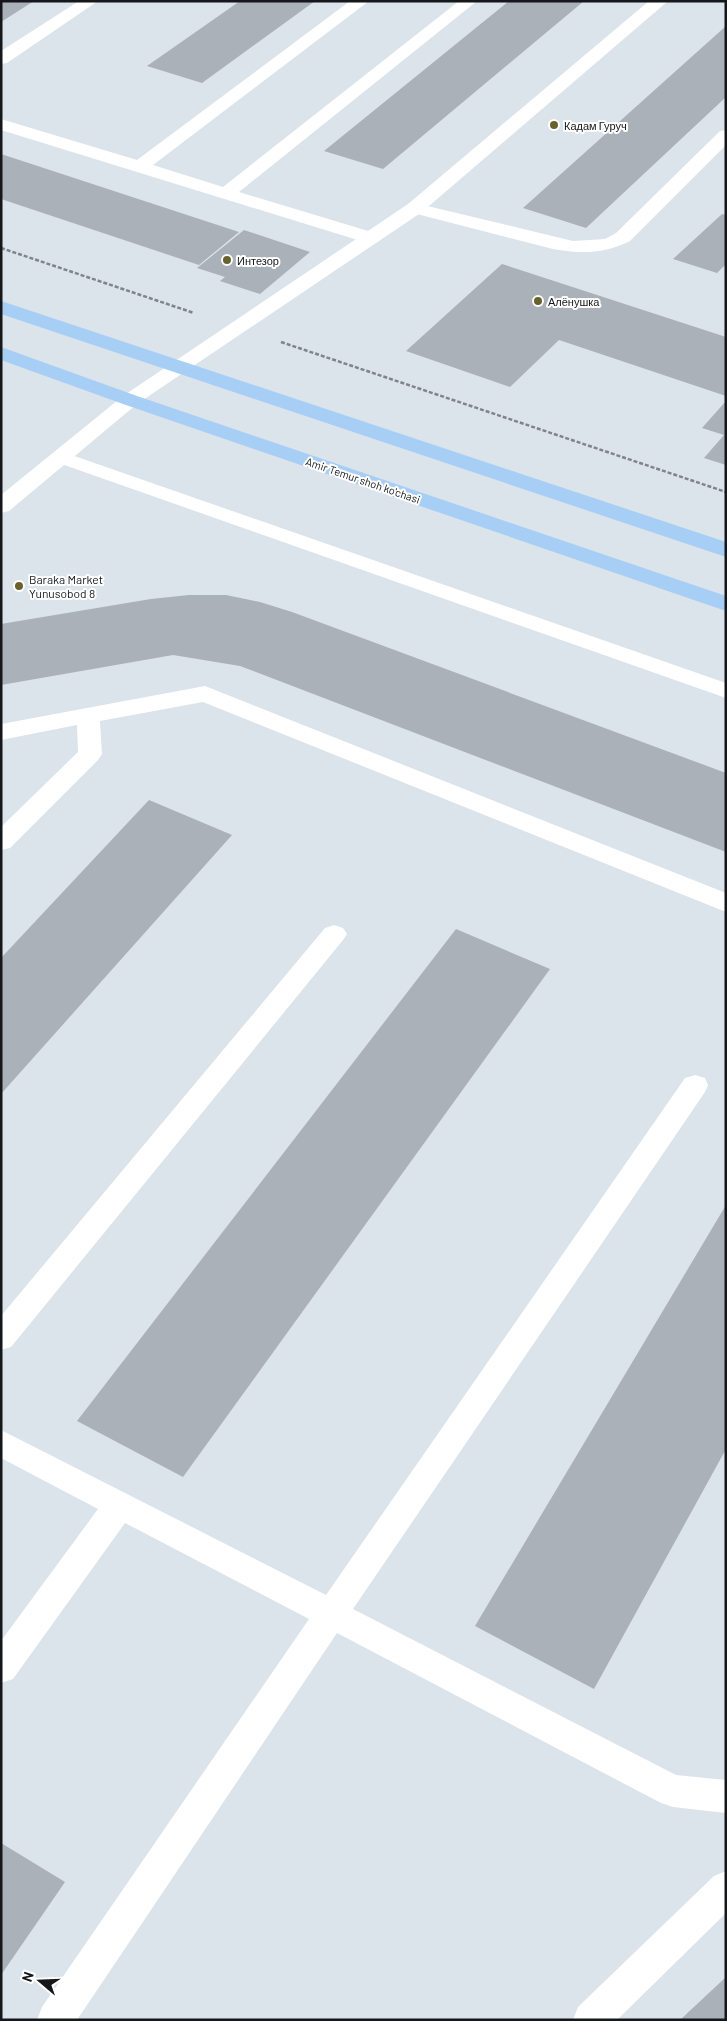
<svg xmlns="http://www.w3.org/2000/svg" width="727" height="2021" font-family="Barlow,sans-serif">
  <rect width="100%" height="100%" fill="#dbe3eb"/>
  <path fill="#aab1b9" d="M1,1H34L1,22Z
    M240,1H315L202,83L147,66Z
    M509,1H584L383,169L324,151Z
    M726,26V97L586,228L523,208Z
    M1,154L239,232L199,265L1,199Z
    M722,214L726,215V264L717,273L673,259Z
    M244,230L310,252L260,294L220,281L225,277L197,268Z
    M502,264L726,337V396L559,340L510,387L406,351Z
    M726,401V465L704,458L724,435L702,428Z
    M189,595H226L260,602L292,612L726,773V852L240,666L173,655L1,685V624L151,599Z
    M149,800L232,835L1,1094V958Z
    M456,929L550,969L183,1477L77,1421Z
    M726,1205V1449L594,1689L475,1626Z
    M1,1843L65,1882L1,1975Z
    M726,1977V2020H680Z"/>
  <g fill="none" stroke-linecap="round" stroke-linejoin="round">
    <path stroke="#7f848a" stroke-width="2.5" stroke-dasharray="4 2" stroke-linecap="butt" d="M1,248L194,313
      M281,342L726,492"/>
    <path fill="#fff" fill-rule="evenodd" d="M79,1H98L7,63L1,64V51Z
      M350,1H369L153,165L223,187L459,1H477L239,192L378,234L380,238L378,242L371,244L364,242L1,130V119L137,160Z
      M726,130V145L630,241C605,254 580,254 553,249L409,212L406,208L409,204L415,203L573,241L605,239L616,233L720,131Z
      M60,451L726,683V698L53,461L50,457L53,453Z
      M205,686L726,893V912L203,702L100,721L102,754L98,760L10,848L1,850V827L78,752L77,725L1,740V724Z
      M334,925L343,928L347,934L343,940L11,1347L1,1350V1316L325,928Z
      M695,1075L705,1078L708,1085L705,1092L353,1609L676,1775L726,1780V1813L673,1807L661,1803L337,1633L77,2020H37L42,2007L309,1619L125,1523L13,1679L1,1683V1641L98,1509L1,1458V1430L326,1595L685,1078Z
      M726,1871V1913L617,2020H573L578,2007L714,1876Z"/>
    <path fill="#fff" fill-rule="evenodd" d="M649,1H668L422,212L137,404L9,511L1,513V495L123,396L408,204Z"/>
    <path fill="#a7cef5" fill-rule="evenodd" d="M1,301L726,542V557L1,314Z
      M1,347L137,396L726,596V611L123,404L1,360Z"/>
  </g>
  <g fill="#69612e" stroke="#fff" stroke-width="2">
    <circle cx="554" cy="125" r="5"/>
    <circle cx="227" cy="260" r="5"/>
    <circle cx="538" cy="301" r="5"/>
    <circle cx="19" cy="586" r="5"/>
  </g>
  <g text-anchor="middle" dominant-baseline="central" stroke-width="4" stroke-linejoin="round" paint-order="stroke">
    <g font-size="11" fill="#15171a" stroke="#fff" text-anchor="start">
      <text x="564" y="125">Кадам Гуруч</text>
      <text x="237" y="260">Интезор</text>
      <text x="548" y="301">Алёнушка</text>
    </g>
    <g font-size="11" fill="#15171a" stroke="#fff">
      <text transform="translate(363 480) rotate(19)">Amir Temur shoh ko'chasi</text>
    </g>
    <g font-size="12" fill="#15171a" stroke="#fff" text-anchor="start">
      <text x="29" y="579">Baraka Market<tspan x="29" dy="14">Yunusobod 8</tspan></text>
    </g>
  </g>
  <rect width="727" height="2021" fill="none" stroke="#15171a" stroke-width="5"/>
  <g transform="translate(40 1981) rotate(289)" stroke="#ffffff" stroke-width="4" paint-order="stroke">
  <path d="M0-4L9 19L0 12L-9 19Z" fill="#15171a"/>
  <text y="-8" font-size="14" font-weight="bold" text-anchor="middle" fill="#15171a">N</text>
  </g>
</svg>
